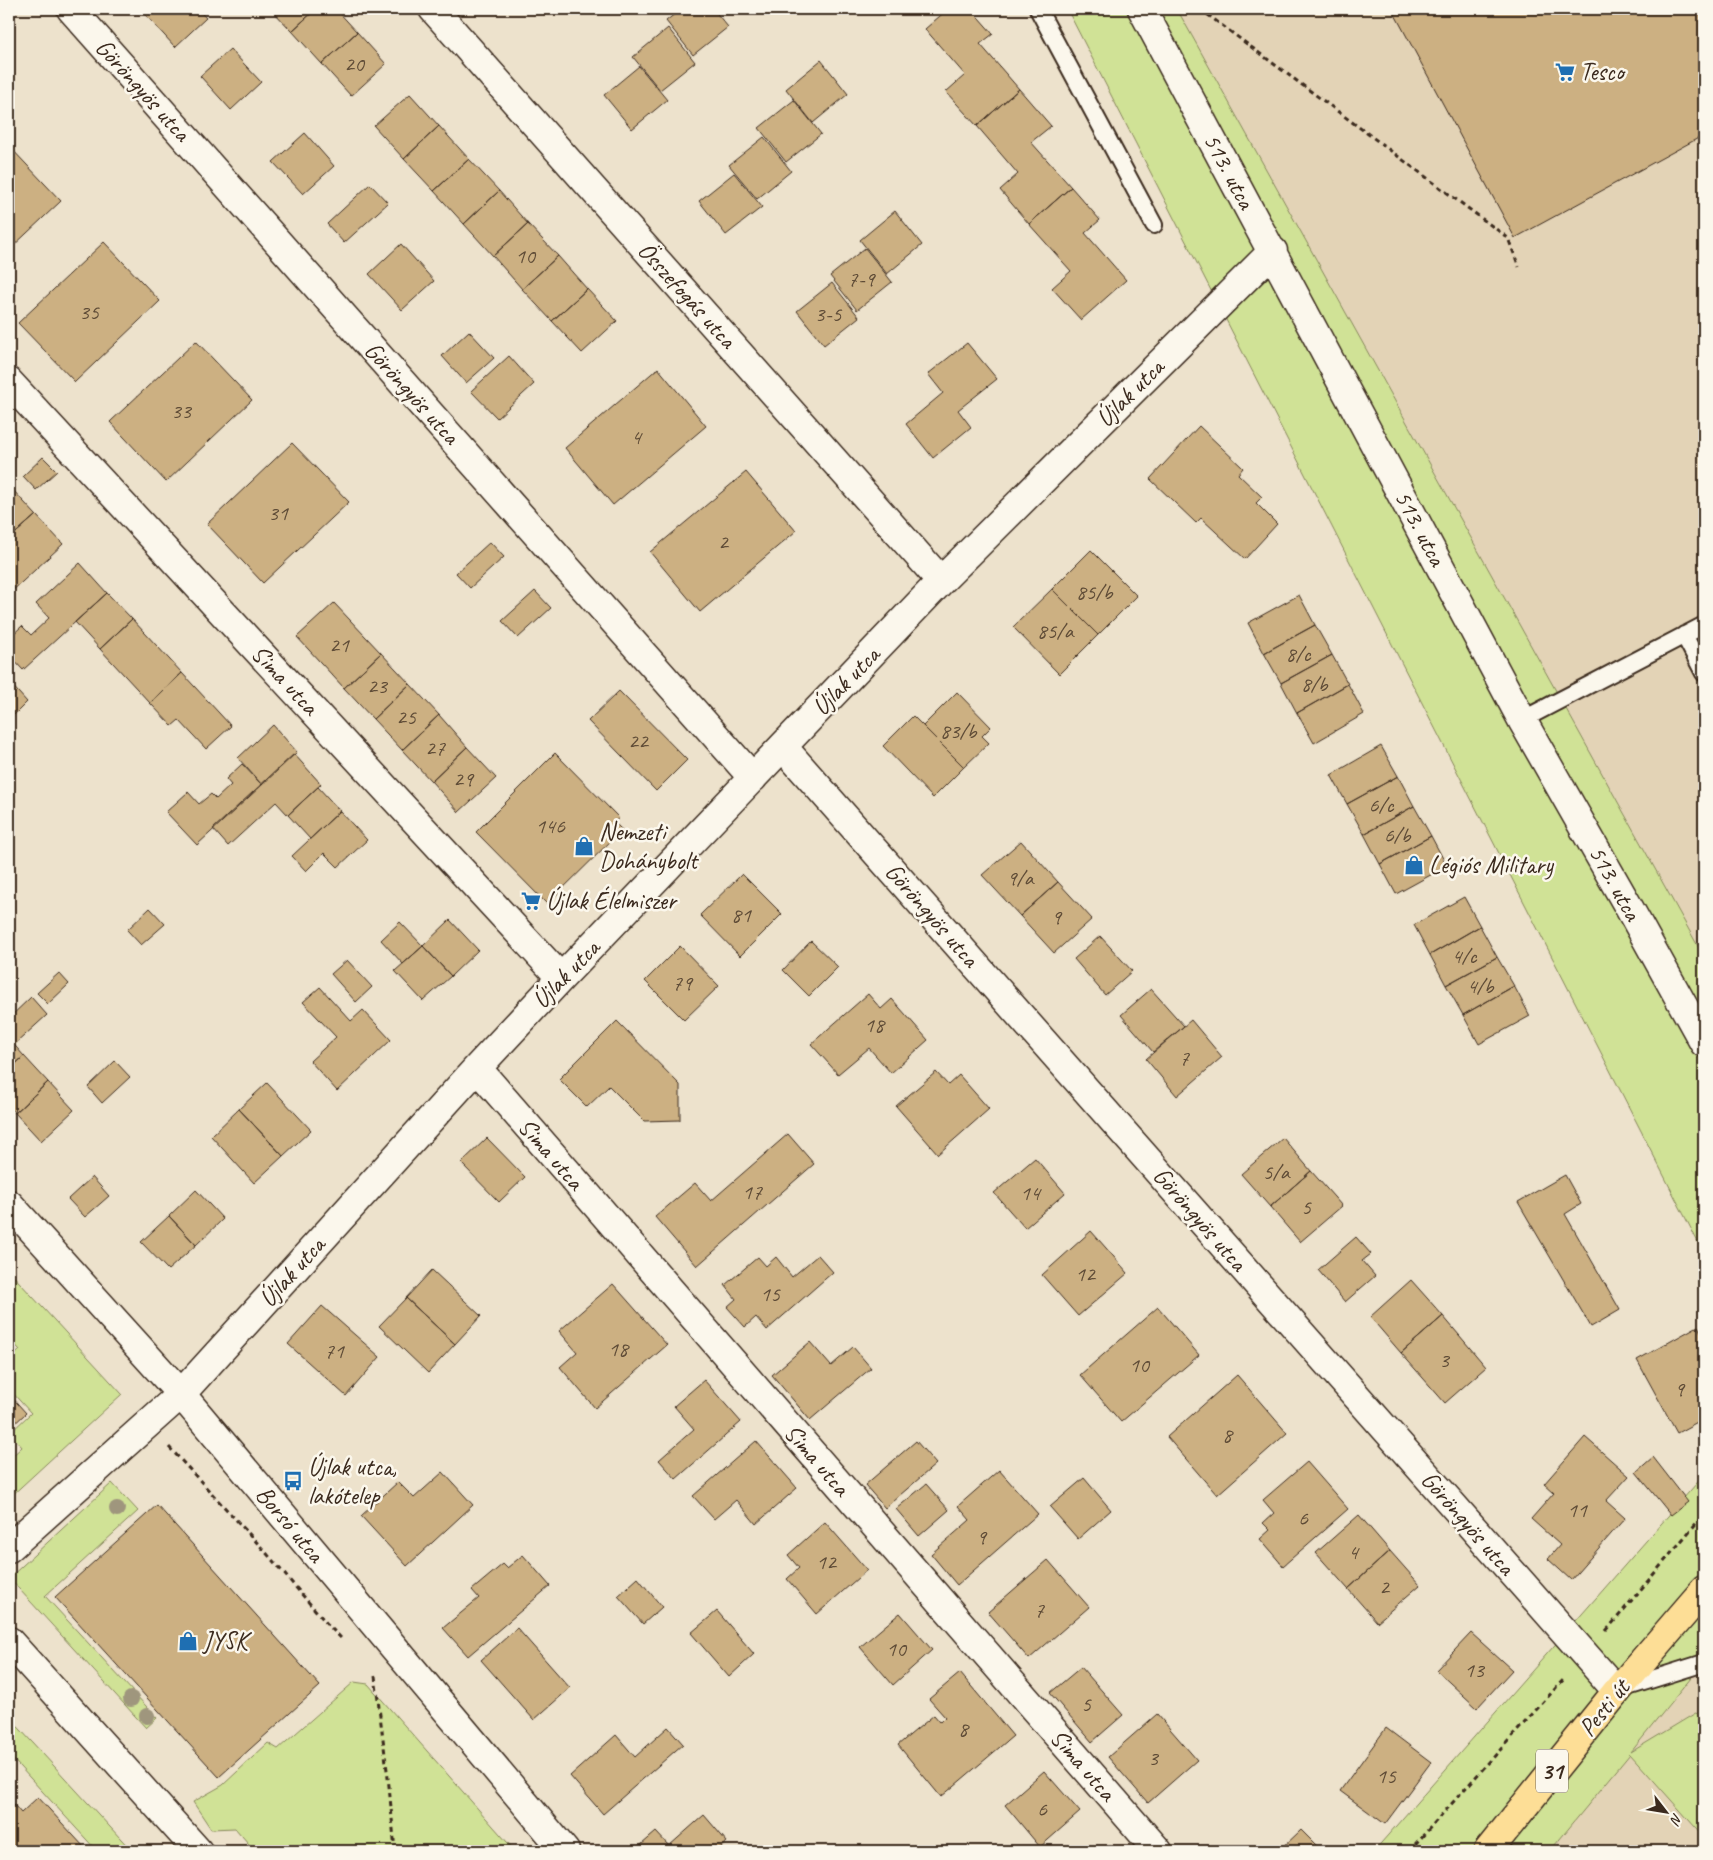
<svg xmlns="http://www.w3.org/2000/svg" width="1713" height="1860" font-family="Caveat,sans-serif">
  <rect width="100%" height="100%" fill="#ede2cc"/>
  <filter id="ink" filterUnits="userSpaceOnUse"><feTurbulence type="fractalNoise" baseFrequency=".02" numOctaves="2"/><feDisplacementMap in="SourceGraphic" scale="10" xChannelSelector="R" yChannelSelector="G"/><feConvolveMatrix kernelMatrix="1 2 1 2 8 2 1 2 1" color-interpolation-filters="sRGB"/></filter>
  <g filter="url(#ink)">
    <path fill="#e3d3b6" d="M1177,9H1704V957Z
      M1704,1662V1708L1630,1753L1704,1837V1851H1550L1630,1753Z"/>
    <path fill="#d0e296" stroke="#86865a" d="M1067,9H1177L1704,957V1254Z
      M9,1271L122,1394L9,1498V1459L22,1447L10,1433L31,1413L9,1389V1360L20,1350L9,1338Z
      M1704,1475V1662L1631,1752L1704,1708V1837L1630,1754L1550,1851H1374Z
      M112,1483L138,1511L45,1596L157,1718L146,1728L9,1578Z
      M354,1682L368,1684L515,1851H255L235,1828L211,1829L193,1802L223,1785L268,1743L278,1749Z
      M9,1717L132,1851H97L9,1755Z"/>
    <path fill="#ccb082" stroke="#3b2a1e" d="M147,9H198L206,18L175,47L143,12Z
      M271,9H316L292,31Z
      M316,9H336L357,32L322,64L292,31Z
      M681,9H713L728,27L693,55L666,21Z
      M948,9H971L993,34L980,44L1019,89L977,126L946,92L965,75L925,29Z
      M1392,9H1704V135L1515,238Z
      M668,28L695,62L660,90L633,57Z
      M357,32L386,64L351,96L322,64Z
      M230,49L261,82L231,110L200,76Z
      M821,60L848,94L813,123L786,89Z
      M639,66L667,100L632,129L604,95Z
      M1019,89L1051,126L1031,142L1071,187L1029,224L1000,190L1018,174L977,126Z
      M410,94L439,126L404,159L374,126Z
      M794,100L821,134L786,162L759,128Z
      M439,126L469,159L434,191L404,159Z
      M305,133L334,166L303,194L273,162Z
      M764,137L791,171L757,199L729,165Z
      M9,146L61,201L9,250Z
      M469,159L499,191L464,224L434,191Z
      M734,173L762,207L726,235L699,201Z
      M370,184L388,203L344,243L327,224Z
      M1071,187L1100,220L1085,233L1126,280L1081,320L1052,288L1071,271L1029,224Z
      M499,191L528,224L493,256L464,224Z
      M895,211L922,245L887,274L860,240Z
      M528,224L558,256L522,289L493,256Z
      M104,242L160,301L75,382L18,323Z
      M401,244L434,281L402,310L369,274Z
      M865,248L892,282L857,310L830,276Z
      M558,256L587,289L552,321L522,289Z
      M832,283L859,317L824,345L797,311Z
      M587,289L617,321L582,353L552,321Z
      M469,331L494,358L466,383L442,356Z
      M196,341L252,400L166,482L110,422Z
      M967,343L997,379L958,410L971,427L933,458L906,424L943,393L928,374Z
      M509,356L534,384L497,418L471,391Z
      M658,368L706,426L613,505L565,448Z
      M1199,426L1243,468L1238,474L1262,497L1256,503L1277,524L1245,559L1201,518L1196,523L1150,479Z
      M292,443L349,502L263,583L207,524Z
      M43,457L57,471L36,490L23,476Z
      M746,472L796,531L700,612L650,552Z
      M12,489L36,515L9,539V492Z
      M36,515L63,544L9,594V539Z
      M490,542L504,557L470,588L456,573Z
      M1091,550L1137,596L1098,635L1052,589Z
      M80,563L107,593L23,670L9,655V638L22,626L31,635L49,618L36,604Z
      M1052,589L1098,635L1059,674L1013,627Z
      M535,591L551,608L518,638L502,621Z
      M107,593L132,619L100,649L75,622Z
      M1299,595L1315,625L1264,653L1248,623Z
      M334,603L381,653L344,688L297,637Z
      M132,619L182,673L150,703L100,649Z
      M1315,625L1332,655L1281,683L1264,653Z
      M381,653L410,684L373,719L344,688Z
      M1332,655L1348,684L1297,713L1281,683Z
      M182,673L231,726L206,749L179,720L172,726L150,703Z
      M10,683L27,702L9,720V685Z
      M410,684L439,715L402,750L373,719Z
      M1348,684L1364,714L1314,743L1297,713Z
      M619,691L687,760L656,791L588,721Z
      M957,692L991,727L982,736L989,743L964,767L923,726Z
      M439,715L467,747L431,781L402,750Z
      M913,716L964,767L933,798L883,746Z
      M273,725L297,752L262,785L238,758Z
      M1381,746L1398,776L1347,804L1331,775Z
      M467,747L496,778L459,812L431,781Z
      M555,753L619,818L614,822L622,830L547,904L476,832Z
      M294,754L321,784L288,815L276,802L228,846L213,829Z
      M242,764L262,785L197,845L166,812L188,792L199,804L211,794L216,799L231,785L226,779Z
      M1398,776L1414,806L1364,834L1347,804Z
      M318,787L340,811L310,839L288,815Z
      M1414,806L1431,836L1380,864L1364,834Z
      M340,811L367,840L338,867L324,853L306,871L292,856Z
      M1431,836L1447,866L1396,894L1380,864Z
      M1021,841L1058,882L1020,916L982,875Z
      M742,874L782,914L740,956L700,915Z
      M1058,882L1092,919L1054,953L1020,916Z
      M1464,897L1480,926L1430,955L1414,925Z
      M150,908L165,924L141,945L127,930Z
      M450,920L478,950L451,976L423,946Z
      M400,922L423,946L403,964L381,940Z
      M1480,926L1497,957L1446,985L1430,955Z
      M1100,936L1132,971L1105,995L1074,959Z
      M811,941L838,967L809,996L783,970Z
      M423,946L451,976L423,1001L395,971Z
      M680,946L719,986L684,1020L645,981Z
      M1497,957L1514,986L1463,1015L1446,985Z
      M347,960L372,987L356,1002L331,974Z
      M59,973L69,984L48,1004L37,993Z
      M1514,986L1530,1016L1479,1044L1463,1015Z
      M320,987L351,1021L363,1010L391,1040L337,1091L310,1061L336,1037L303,1002Z
      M1151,989L1184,1026L1153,1052L1121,1015Z
      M868,994L881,1009L892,999L928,1040L891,1073L869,1048L838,1074L811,1044Z
      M31,997L47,1015L14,1045L9,1039V1018Z
      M1191,1020L1222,1057L1177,1096L1146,1059Z
      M617,1021L680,1085V1120L644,1121L609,1086L587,1107L559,1079Z
      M9,1039L24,1056L9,1070Z
      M24,1056L48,1082L15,1113L9,1106V1070Z
      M115,1061L130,1077L102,1103L88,1087Z
      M936,1072L948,1085L959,1075L989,1109L938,1154L896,1106Z
      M48,1082L74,1110L41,1141L15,1113Z
      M267,1083L311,1130L283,1156L239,1109Z
      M239,1109L283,1156L254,1183L211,1136Z
      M788,1134L814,1164L697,1266L655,1217L695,1183L711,1201Z
      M487,1138L525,1177L499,1202L461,1163Z
      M1283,1138L1311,1171L1270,1207L1241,1174Z
      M1035,1158L1065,1193L1025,1228L994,1193Z
      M1311,1171L1342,1206L1300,1242L1270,1207Z
      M1565,1175L1581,1204L1565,1214L1620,1310L1591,1327L1518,1202Z
      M92,1177L109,1196L85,1217L68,1199Z
      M196,1190L223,1219L196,1245L169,1216Z
      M169,1216L196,1245L168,1270L141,1242Z
      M1091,1231L1128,1273L1078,1316L1042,1275Z
      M1356,1237L1371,1254L1362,1261L1375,1276L1345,1302L1318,1270Z
      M818,1255L833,1272L767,1330L756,1317L745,1327L727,1307L736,1299L725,1285L758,1257L766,1266L776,1257L792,1277Z
      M432,1270L481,1316L455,1344L406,1298Z
      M1411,1280L1443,1316L1401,1353L1370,1317Z
      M613,1284L667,1345L595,1408L560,1367L577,1352L559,1331Z
      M406,1298L455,1344L428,1373L379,1326Z
      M322,1306L380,1357L346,1396L288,1344Z
      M1158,1307L1199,1355L1121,1422L1080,1375Z
      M1443,1316L1486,1367L1445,1403L1401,1353Z
      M1698,1326L1704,1338V1421L1703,1419L1677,1433L1637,1360Z
      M810,1342L831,1366L853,1347L871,1368L810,1420L772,1375Z
      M1237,1375L1287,1433L1217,1495L1167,1437Z
      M704,1380L741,1422L676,1479L659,1460L694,1429L674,1406Z
      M9,1394L26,1413L9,1429Z
      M1585,1437L1629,1476L1606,1501L1625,1518L1571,1580L1548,1559L1560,1545L1531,1519L1554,1493L1544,1484Z
      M756,1441L797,1488L756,1524L736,1500L714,1519L693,1496Z
      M916,1441L936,1464L885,1508L865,1485Z
      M1653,1457L1688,1502L1671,1515L1636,1472Z
      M1307,1462L1348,1509L1283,1566L1260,1539L1270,1530L1263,1523L1274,1513L1263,1500Z
      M999,1470L1038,1514L957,1585L931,1554L970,1520L958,1506Z
      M443,1472L473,1505L407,1566L361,1516L398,1482L414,1498Z
      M1084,1478L1111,1510L1078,1539L1050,1507Z
      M926,1484L949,1510L919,1536L896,1509Z
      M157,1505L320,1686L219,1777L55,1597Z
      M1359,1515L1390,1551L1348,1589L1316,1553Z
      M825,1522L867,1570L817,1614L787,1579L799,1568L788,1555Z
      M1390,1551L1420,1585L1377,1622L1348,1589Z
      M523,1555L550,1586L468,1656L443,1628L479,1598L472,1590L503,1564L507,1568Z
      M1048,1560L1089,1607L1029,1659L988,1612Z
      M638,1578L662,1607L643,1624L618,1596Z
      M717,1611L754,1654L729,1677L691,1633Z
      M900,1613L932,1650L893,1685L860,1647Z
      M517,1628L570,1688L534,1720L481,1660Z
      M1471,1633L1512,1670L1477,1708L1436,1670Z
      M1081,1667L1123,1715L1092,1742L1050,1693Z
      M960,1673L1013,1736L941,1797L898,1745L934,1715L940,1722L945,1717L929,1699Z
      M1157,1714L1197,1760L1148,1803L1108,1757Z
      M668,1727L683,1744L603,1814L570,1776L616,1735L635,1757Z
      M1386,1728L1431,1762L1385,1824L1340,1791Z
      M1044,1771L1080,1812L1040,1847L1005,1805Z
      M38,1797L84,1847L79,1851H9V1799L21,1813Z
      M704,1815L727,1842L716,1851H634L656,1832L669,1846Z
      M1301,1830L1322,1851H1279Z"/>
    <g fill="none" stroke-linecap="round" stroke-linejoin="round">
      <defs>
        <path id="service" d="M1038,9L1154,225
          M1684,635L1704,673
          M1522,720L1704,625
          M1621,1689L1704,1663"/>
        <path id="minor" d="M71,9L753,778
          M433,9L941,581
          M1142,9L1522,720L1627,904L1704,1043
          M9,382L561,978
          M783,747L1617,1691
          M477,1068L1158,1851
          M9,1204L181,1394L565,1851
          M9,1548L181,1394L477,1068L561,978L941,581L1273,251
          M9,1641L198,1851"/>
        <path id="primary" d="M1488,1851L1617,1691L1704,1590"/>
      </defs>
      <use href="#service" stroke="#3b2a1e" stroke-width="20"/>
      <use href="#minor" stroke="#3b2a1e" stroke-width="31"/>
      <use href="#primary" stroke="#3b2a1e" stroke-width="31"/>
      <path stroke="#3b2a1e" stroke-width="3" stroke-dasharray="5 4" stroke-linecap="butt" d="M1200,9L1508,238L1519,267
        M169,1447L262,1548L329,1626L342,1639
        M1606,1631L1704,1514
        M375,1676L389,1786L395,1851
        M1409,1851L1564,1679"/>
      <use href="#service" stroke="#fbf7ec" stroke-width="16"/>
      <use href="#minor" stroke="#fbf7ec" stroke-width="28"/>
      <use href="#primary" stroke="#fdde96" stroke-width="28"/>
    </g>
    <g fill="#9f967d">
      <circle cx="117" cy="1509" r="8"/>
      <circle cx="131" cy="1699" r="8"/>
      <circle cx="147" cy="1716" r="8"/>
    </g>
  </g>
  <defs>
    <symbol id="supermarket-bare" viewBox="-9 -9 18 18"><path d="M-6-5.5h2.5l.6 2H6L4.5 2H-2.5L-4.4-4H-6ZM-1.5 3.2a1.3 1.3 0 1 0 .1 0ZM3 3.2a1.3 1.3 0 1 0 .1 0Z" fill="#1f6fb2" stroke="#fbf7ec" stroke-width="2.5" paint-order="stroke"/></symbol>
    <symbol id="shop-bare" viewBox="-9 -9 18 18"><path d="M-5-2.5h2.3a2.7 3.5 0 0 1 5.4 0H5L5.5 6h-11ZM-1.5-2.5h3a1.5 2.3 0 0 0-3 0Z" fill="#1f6fb2" stroke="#fbf7ec" stroke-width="2.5" paint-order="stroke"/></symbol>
    <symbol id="bus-bare" viewBox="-9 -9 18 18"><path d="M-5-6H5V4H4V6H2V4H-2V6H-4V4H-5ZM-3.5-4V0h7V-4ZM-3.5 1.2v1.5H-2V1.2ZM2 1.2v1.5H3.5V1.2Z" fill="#1f6fb2" stroke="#fbf7ec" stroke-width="2.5" paint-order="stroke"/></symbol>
  </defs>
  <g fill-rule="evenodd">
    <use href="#supermarket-bare" x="1551" y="58" width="28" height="28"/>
    <use href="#shop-bare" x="570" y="832" width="28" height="28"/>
    <use href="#shop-bare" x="1400" y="851" width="28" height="28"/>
    <use href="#supermarket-bare" x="517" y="887" width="28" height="28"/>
    <use href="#bus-bare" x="279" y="1467" width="28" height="28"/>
    <use href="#shop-bare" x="174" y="1627" width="28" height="28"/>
  </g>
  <g text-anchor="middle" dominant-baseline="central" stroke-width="5" stroke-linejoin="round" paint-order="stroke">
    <g font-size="22" fill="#5f4c37">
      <text x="354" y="64">20</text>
      <text x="525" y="256">10</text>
      <text x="861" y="279">7-9</text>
      <text x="89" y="312">35</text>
      <text x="828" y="314">3-5</text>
      <text x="181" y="411">33</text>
      <text x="636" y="437">4</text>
      <text x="278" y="513">31</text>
      <text x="723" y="542">2</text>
      <text x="1094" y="592">85/b</text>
      <text x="1055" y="631">85/a</text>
      <text x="339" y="645">21</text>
      <text x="1298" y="654">8/c</text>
      <text x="1314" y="684">8/b</text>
      <text x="377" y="686">23</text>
      <text x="406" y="717">25</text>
      <text x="958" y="731">83/b</text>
      <text x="638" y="741">22</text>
      <text x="435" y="748">27</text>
      <text x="463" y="779">29</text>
      <text x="1381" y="805">6/c</text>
      <text x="550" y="826">146</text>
      <text x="1397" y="835">6/b</text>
      <text x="1020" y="878">9/a</text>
      <text x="741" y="915">81</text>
      <text x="1056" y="917">9</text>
      <text x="1464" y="956">4/c</text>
      <text x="682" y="983">79</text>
      <text x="1480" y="986">4/b</text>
      <text x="874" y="1025">18</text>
      <text x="1184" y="1058">7</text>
      <text x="1276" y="1172">5/a</text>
      <text x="752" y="1192">17</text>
      <text x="1030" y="1193">14</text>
      <text x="1306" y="1207">5</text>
      <text x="1085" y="1274">12</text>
      <text x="770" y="1294">15</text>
      <text x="618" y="1349">18</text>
      <text x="334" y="1351">71</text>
      <text x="1444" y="1360">3</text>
      <text x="1139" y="1365">10</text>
      <text x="1679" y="1389">9</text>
      <text x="1227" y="1435">8</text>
      <text x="1577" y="1510">11</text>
      <text x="1303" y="1518">6</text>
      <text x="981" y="1537">9</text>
      <text x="1353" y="1552">4</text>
      <text x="826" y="1562">12</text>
      <text x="1384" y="1587">2</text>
      <text x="1039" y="1610">7</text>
      <text x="896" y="1649">10</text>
      <text x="1474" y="1670">13</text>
      <text x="1086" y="1704">5</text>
      <text x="963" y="1729">8</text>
      <text x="1153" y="1758">3</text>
      <text x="1386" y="1776">15</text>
      <text x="1042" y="1809">6</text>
    </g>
    <rect fill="#fbf7ec" stroke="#75685c" stroke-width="1" x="1536" y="1749.5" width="32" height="43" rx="4"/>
    <g font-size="24" font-weight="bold" fill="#3b2a1e">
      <text x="1552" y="1771">31</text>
    </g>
    <g font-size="25" fill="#3b2a1e" stroke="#fbf7ec" text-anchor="start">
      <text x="1580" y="72">Tesco</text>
      <text x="599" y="832">Nemzeti<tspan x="599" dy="29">Dohánybolt</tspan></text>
      <text x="1429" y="865">Légiós Military</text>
      <text x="546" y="901">Újlak Élelmiszer</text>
      <text x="308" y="1467">Újlak utca,<tspan x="308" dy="29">lakótelep</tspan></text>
      <text x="203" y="1641">JYSK</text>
    </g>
    <g font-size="25" fill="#3b2a1e" stroke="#fbf7ec">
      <text transform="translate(143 90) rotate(48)">Göröngyös utca</text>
      <text transform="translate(1229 171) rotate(62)">513. utca</text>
      <text transform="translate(687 295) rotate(48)">Összefogás utca</text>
      <text transform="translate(412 393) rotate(48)">Göröngyös utca</text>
      <text transform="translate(1130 393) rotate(-45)">Újlak utca</text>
      <text transform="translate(1420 528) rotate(62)">513. utca</text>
      <text transform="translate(285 680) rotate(47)">Sima utca</text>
      <text transform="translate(846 681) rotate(-46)">Újlak utca</text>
      <text transform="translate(1615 883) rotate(61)">513. utca</text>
      <text transform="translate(932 915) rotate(49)">Göröngyös utca</text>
      <text transform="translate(566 974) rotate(-46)">Újlak utca</text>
      <text transform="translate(551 1154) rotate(49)">Sima utca</text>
      <text transform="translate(1200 1219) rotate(49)">Göröngyös utca</text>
      <text transform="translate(292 1272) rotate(-48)">Újlak utca</text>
      <text transform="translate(817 1460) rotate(49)">Sima utca</text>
      <text transform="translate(1468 1523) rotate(49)">Göröngyös utca</text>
      <text transform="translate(290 1524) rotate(50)">Borsó utca</text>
      <text transform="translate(1604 1708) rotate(-51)">Pesti út</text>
      <text transform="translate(1083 1765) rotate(49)">Sima utca</text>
    </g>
  </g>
  <rect width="1713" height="1860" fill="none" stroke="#fbf7ec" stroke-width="30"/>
  <rect x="15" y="15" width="1683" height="1830" fill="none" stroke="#3b2a1e" stroke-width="2" filter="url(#ink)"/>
  <g transform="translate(1666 1812) rotate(121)" stroke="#fbf7ec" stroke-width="4" paint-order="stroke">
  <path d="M0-4L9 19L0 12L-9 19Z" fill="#3b2a1e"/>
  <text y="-8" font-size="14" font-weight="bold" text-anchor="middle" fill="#3b2a1e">N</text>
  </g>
</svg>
